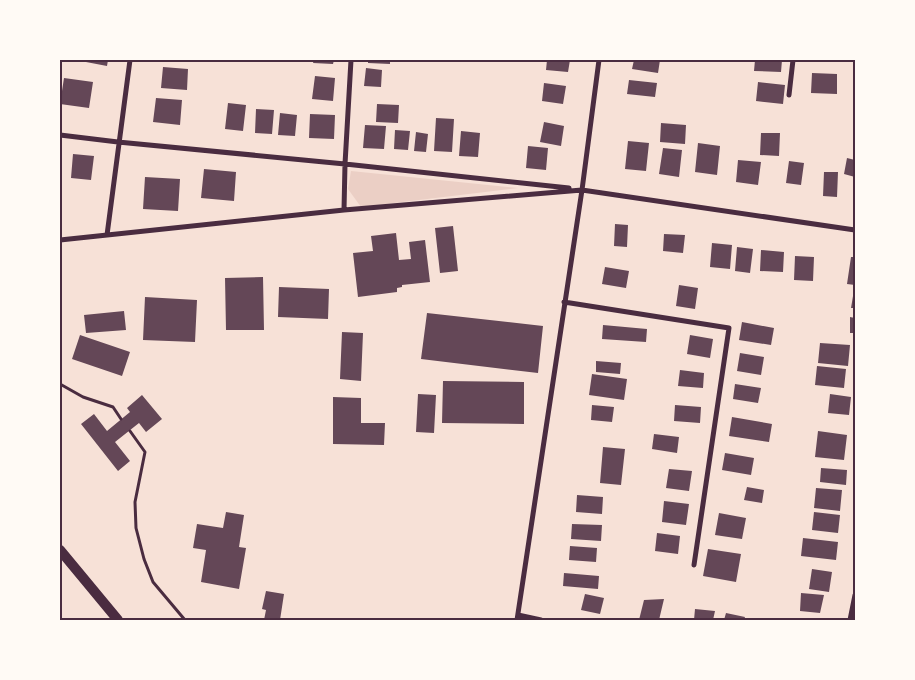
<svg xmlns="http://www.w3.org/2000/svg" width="915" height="680" font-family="Lora,serif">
  <rect width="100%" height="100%" fill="#f7e1d7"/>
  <path fill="#ebcfc5" d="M351,171L518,188L361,207L348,189Z"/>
  <path fill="#644757" d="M87,60H108L107,66L86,62Z
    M314,60H334L333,64L313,63Z
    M368,60H390V64L368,63Z
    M547,60H570L568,72L546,70Z
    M634,60H660L658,73L632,69Z
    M755,60H782L781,72L754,71Z
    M163,67L188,69L187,90L161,88Z
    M366,68L382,70L381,87L364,86Z
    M812,73L837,74V94L811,93Z
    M315,76L335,78L333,101L312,99Z
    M64,78L93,82L89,108L60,104Z
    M629,80L657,83L655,97L627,94Z
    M758,82L785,85L783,104L756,101Z
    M544,83L566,86L563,104L542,101Z
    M156,98L182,100L180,125L153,122Z
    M228,103L246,105L243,131L225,129Z
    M377,104L399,105L398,123L376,122Z
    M256,109L274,110L272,134L255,133Z
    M280,113L297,115L295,136L278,135Z
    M310,114L335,115L334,139L309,138Z
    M436,118L454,119L452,152L434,151Z
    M544,122L564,126L561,146L540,142Z
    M661,123L686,125L685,144L660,142Z
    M365,125L386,126L384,149L363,148Z
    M395,130L410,131L408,150L394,149Z
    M461,131L480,133L478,157L459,156Z
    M416,132L428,134L426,152L414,151Z
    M761,133H780L779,156L760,155Z
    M628,141L649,143L646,171L625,169Z
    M698,143L720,146L717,175L695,172Z
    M528,146L548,148L546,170L526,168Z
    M663,148L682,150L679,177L659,174Z
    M73,154L94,156L91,180L71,178Z
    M847,158L855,160V177L844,174Z
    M738,160L761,162L758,185L736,182Z
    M789,161L804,163L801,185L786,183Z
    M204,169L236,172L234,201L201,198Z
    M824,172H838L837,197L823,196Z
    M145,177L180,179L178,211L143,209Z
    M615,224L628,225L627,247L614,246Z
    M453,226L458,271L440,273L435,228Z
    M396,233L399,260L411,259L409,242L425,240L430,282L402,285V287L397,288V292L358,297L353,253L373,251L371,236Z
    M664,234L685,235L683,253L663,251Z
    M712,243L732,245L730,269L710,267Z
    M737,247L753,249L750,273L735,271Z
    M761,250L784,252L783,272L760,271Z
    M795,256L814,257L813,281L794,280Z
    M851,257H855V285L847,284Z
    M605,267L629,271L626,288L602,284Z
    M263,277L264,330H226L225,278Z
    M679,285L698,288L695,309L676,306Z
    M279,287L329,289L328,319L278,317Z
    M854,290H855V308H851Z
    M145,297L197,300L195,342L143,340Z
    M124,311L126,330L86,333L84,315Z
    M427,313L543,326L538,373L421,359Z
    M850,317L855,318V333H850Z
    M742,322L774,328L771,345L739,340Z
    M603,325L647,329L646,342L602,339Z
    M342,332L363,333L361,381L340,379Z
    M80,335L130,352L122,376L72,359Z
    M690,335L713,339L710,358L687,354Z
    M820,343L850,345L848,366L818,363Z
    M740,353L764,357L761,375L737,371Z
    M596,361L621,363L620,374L596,372Z
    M817,366L846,369L844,388L815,385Z
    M680,370L704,373L703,388L678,386Z
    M592,374L627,379L624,400L589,395Z
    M443,381L524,382V424L442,423Z
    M735,384L761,388L758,403L733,399Z
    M418,394L436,395L434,433L416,432Z
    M830,394L851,397L849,415L828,413Z
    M142,395L162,419L146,432L139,423L115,442L130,461L118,471L81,424L94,414L107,431L130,412L127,408Z
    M333,397L361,398V423H385L384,445L333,444Z
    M592,405L614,407L612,422L591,420Z
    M675,405L701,407L700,423L674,421Z
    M732,417L772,424L769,442L729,436Z
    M818,431L847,435L844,460L815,457Z
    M654,434L679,437L677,453L652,449Z
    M603,447L625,449L621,485L600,483Z
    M725,453L754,458L751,475L722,470Z
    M821,468L847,470L846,485L820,482Z
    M669,469L692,471L689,491L666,488Z
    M747,487L764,490L762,503L744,500Z
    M816,488L842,490L840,511L814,508Z
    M577,495L603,497L602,514L576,512Z
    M664,501L689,504L686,525L662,522Z
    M226,512L244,515L239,547L246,548L239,589L201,582L206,550L193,548L197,524L223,528Z
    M814,512L840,515L838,533L812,530Z
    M719,513L746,518L742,539L715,535Z
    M572,524L602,525L601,541L571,539Z
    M657,533L680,536L678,554L655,551Z
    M803,538L838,542L836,560L801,556Z
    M570,546L597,548L596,562L569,560Z
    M708,549L741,554L736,582L703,576Z
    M812,569L832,572L829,592L809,589Z
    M564,573L599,576L598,589L563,586Z
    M266,591L284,594L280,620H264L266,610L262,609Z
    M801,593L824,595L820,613L800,611Z
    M585,594L604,598L600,614L581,610Z
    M664,599L659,620H639L644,600Z
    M695,609L715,611L713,620H694Z
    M726,613L745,617L744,620H724Z"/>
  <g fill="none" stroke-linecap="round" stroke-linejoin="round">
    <path stroke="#4a2c40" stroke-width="3" d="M60,384L83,397L113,407L121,419
      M130,431L145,452L135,502L136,528L144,559L153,582L185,620"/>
    <path stroke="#4a2c40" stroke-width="5" d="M789,95L793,60
      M60,135L118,142L345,164L569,188
      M344,210L345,164L351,60
      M107,235L130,60
      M60,240L344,210L582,190L855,230
      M564,302L729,328L694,565
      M518,615L541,620
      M517,620L582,190L599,60
      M850,620L855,595"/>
    <path stroke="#4a2c40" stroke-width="10" d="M60,550L118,620"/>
  </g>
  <rect width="915" height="680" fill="none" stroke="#fffaf5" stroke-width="122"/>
  <rect x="61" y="61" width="793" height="558" fill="none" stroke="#4a2c40" stroke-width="2"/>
</svg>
